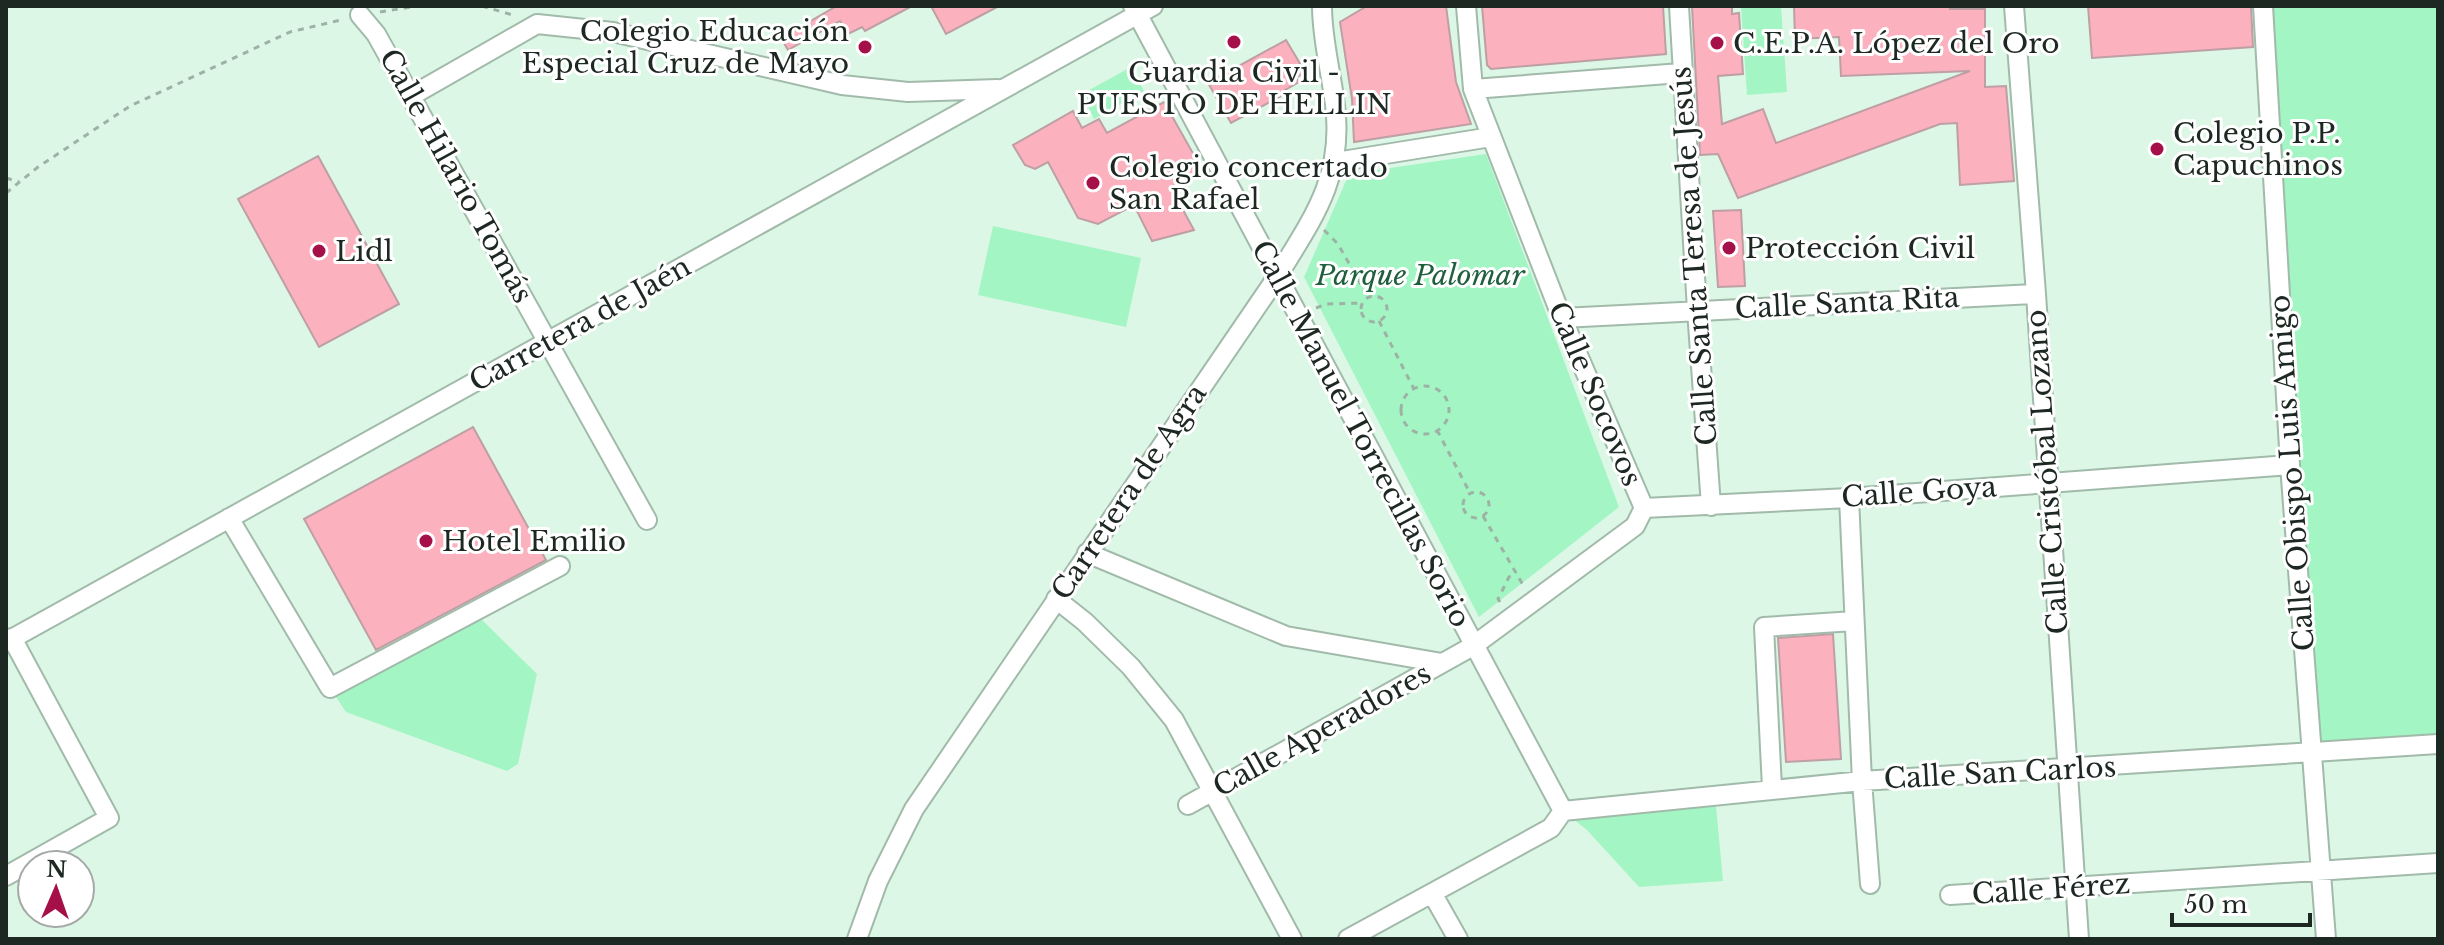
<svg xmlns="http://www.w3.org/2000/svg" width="2444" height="945" font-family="'Libre Baskerville',serif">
  <rect width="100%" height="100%" fill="#ddf7e6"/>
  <path fill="#a3f5c4" d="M1741,6H1781L1787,92L1747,95Z
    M2263,6H2438V744L2312,753Z
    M1131,67L1144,91L1094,119L1082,94Z
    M1486,154L1619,507L1479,617L1304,277L1349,174Z
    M993,226L1141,258L1126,327L978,295Z
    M474,612L537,674L518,764L507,771L346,712L330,688Z
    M1715,796L1723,881L1639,887L1587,830L1563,811Z"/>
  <path fill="#fcb1be" stroke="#bd9fa4" stroke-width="2" d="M831,6H912L865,31L862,27L848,34L840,21L788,50L781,38L833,8Z
    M931,6H999L946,34Z
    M1367,6H1446L1456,82L1471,124L1354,142L1352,99L1340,22Z
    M1482,6H1663L1666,54L1491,69L1487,65Z
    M1692,6H1732V14L1739,13L1743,74L1718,76L1722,124L1763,109L1776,143L1970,71L1841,76L1839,37L1795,39L1794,6H1950V9H1985V87L2006,86L2014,181L1960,185L1957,123L1940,124L1738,198L1718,154L1700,155Z
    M2088,6H2251L2253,47L2092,58Z
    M1286,40L1305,72L1296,78L1299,82L1280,93L1281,96L1231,123L1208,83Z
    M1164,102L1203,171L1171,188L1194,230L1152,241L1134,205L1098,224L1078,218L1048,162L1035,169L1025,165L1013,145L1073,111L1082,128L1099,119L1107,133Z
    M318,156L399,304L319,347L238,199Z
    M1741,210L1745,286L1718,287L1713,211Z
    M473,427L546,560L376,650L304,519Z
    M1833,634L1841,759L1786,762L1778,638Z"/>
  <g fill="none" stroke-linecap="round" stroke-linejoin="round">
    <defs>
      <path id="minor" d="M1133,6L1563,811
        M1466,6L1473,89L1562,318L1644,508
        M1679,6L1697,310L1711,506
        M2014,6L2036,294L2079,939
        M2263,6L2290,465L2326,939
        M360,15L376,34L647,520
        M1473,89L1681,73
        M411,96L537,24L613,32L842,85L908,92L998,89
        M1336,162L1491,137
        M1562,318L2036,294
        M1849,498L1862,781L1870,884
        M1644,508L1849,498L2290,465
        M229,518L330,688L560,566
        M1087,553L1286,636L1442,663
        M1056,599L1085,622L1131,667L1174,720L1292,939
        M6,642L1153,6
        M1772,788L1764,627L1854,621
        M1188,805L1473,646L1635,526L1644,508
        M1563,811L1862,781L2438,744
        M6,876L109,818L12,638
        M1432,893L1458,939
        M1950,895L2438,863
        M857,939L878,881L914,809L1277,277C1313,218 1344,177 1335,105C1331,71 1322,40 1322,6
        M1348,939L1551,828L1563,811"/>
    </defs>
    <use href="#minor" stroke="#a1baaa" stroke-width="22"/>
    <path stroke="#9db2a4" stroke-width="3" stroke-dasharray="6 6" stroke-linecap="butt" d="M482,6L516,16
      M380,12L417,6
      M6,178L19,182
      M6,193L38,167L130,106L290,32L341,20
      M1324,230L1338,244L1368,297
      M1361 309a13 13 0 1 1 26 0a13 13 0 1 1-26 0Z
      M1316,308L1326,304L1362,303
      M1379,321L1414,389
      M1401 410a24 24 0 1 1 48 0a24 24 0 1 1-48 0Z
      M1437,430L1470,493
      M1463 505a13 13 0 1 1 26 0a13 13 0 1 1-26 0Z
      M1483,516L1523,585
      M1500,602L1498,599L1509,577L1516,573"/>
    <use href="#minor" stroke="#fff" stroke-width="18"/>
  </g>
  <g fill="#a51049" stroke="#fff" stroke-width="3">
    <circle cx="1234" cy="42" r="8"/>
    <circle cx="1717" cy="43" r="8"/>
    <circle cx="865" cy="47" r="8"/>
    <circle cx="2157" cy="149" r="8"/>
    <circle cx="1093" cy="183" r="8"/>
    <circle cx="1729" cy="248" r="8"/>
    <circle cx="319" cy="251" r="8"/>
    <circle cx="426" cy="541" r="8"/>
  </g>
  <g text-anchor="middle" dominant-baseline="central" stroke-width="6" stroke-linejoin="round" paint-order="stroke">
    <g font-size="28" fill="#1e2822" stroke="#fff" text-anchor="start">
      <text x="849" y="31" text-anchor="end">Colegio Educación<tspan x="849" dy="32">Especial Cruz de Mayo</tspan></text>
      <text x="1733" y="43">C.E.P.A. López del Oro</text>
      <text x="1234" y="72" text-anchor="middle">Guardia Civil -<tspan x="1234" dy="32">PUESTO DE HELLIN</tspan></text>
      <text x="2173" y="133">Colegio P.P.<tspan x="2173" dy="32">Capuchinos</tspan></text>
      <text x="1109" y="167">Colegio concertado<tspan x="1109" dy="32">San Rafael</tspan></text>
      <text x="1745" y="248">Protección Civil</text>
      <text x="335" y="251">Lidl</text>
      <text x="442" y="541">Hotel Emilio</text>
    </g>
    <g font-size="28" fill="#1e2822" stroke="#fff">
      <text transform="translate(456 176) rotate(61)">Calle Hilario Tomás</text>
      <text transform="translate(1694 256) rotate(-94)">Calle Santa Teresa de Jesús</text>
      <text transform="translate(1847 303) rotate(-3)">Calle Santa Rita</text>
      <text transform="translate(580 324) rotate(-29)">Carretera de Jaén</text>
      <text transform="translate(1595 394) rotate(67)">Calle Socovos</text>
      <text transform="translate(1361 434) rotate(62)">Calle Manuel Torrecillas Sorio</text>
      <text transform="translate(2047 472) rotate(-94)">Calle Cristóbal Lozano</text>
      <text transform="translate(2292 473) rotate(-94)">Calle Obispo Luis Amigo</text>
      <text transform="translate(1129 492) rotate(-56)">Carretera de Agra</text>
      <text transform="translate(1919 492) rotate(-4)">Calle Goya</text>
      <text transform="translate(1322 730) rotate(-29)">Calle Aperadores</text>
      <text transform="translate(2000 773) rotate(-3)">Calle San Carlos</text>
      <text transform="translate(2051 889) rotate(-4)">Calle Férez</text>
    </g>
    <g font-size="28" font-style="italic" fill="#1f5f3e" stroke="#fff">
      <text x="1420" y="275">Parque Palomar</text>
    </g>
  </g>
  <rect width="2444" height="945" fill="none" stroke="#1e2822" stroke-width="16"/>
  <g transform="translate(56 889) rotate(2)"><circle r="38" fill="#ffffff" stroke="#a5a9a7" stroke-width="2"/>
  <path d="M0-6L14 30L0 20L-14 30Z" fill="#a51049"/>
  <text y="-12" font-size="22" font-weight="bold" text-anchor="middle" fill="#1e2822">N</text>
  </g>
  <path d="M2172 913v12h138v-12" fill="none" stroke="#1e2822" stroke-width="4"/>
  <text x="2184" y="913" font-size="24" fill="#1e2822" stroke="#ffffff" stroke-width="6" paint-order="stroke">50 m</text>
</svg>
